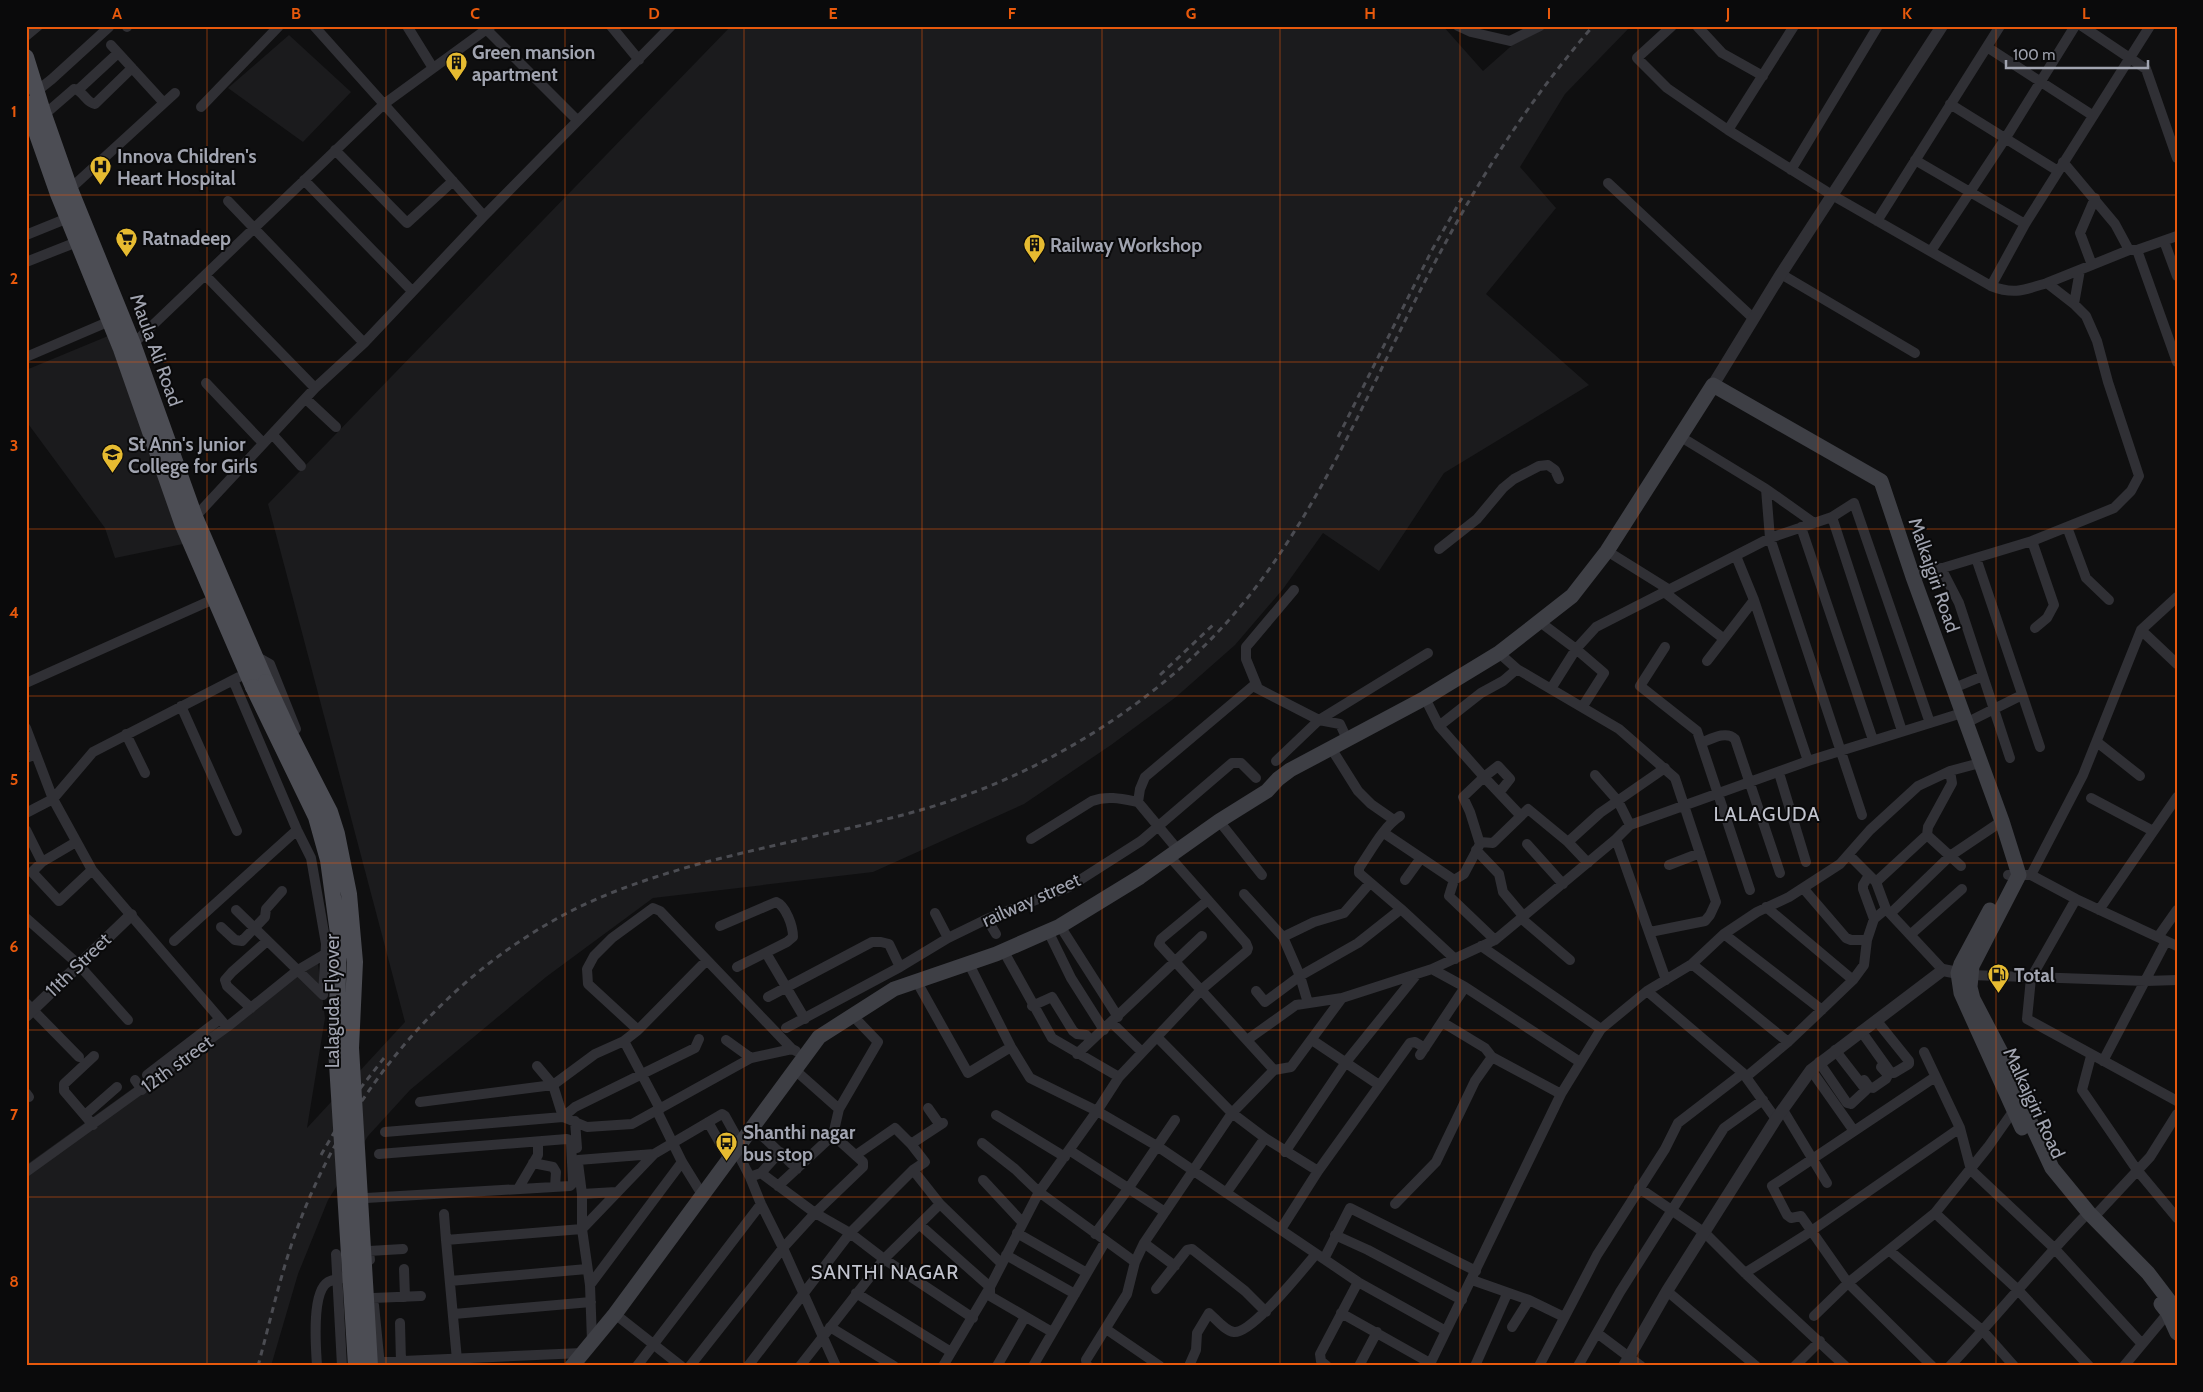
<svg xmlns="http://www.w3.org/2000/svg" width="2203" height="1392" font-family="Cabin,sans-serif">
  <rect width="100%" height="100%" fill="#0f0f10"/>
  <path fill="#1b1b1d" d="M731,26H1443L1483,71L1534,26H1631L1565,94L1520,167L1556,208L1486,294L1589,385L1444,473L1379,571L1323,533L1283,589L1235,645L1176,697L1111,745L1024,804L873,872L653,898L546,977L410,1090L368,1136L328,1200L298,1274L271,1366H26V1165L317,956L325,1018L307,1128L405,1022L268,504Z
    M289,35L351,92L303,142L228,88Z
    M108,336L183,544L115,558L105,528L26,421V370Z"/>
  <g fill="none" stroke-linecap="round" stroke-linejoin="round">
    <path stroke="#303035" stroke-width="10" d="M314,26L484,216
      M407,26L433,68
      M483,26L577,120
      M611,26L639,60
      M1458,26L1471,32L1510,41L1540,26
      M1672,26L1637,58L1667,88L1728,130
      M1697,26L1722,53L1763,76
      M1794,26L1728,130L1832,195L1991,286C2014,295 2024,290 2047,283L2074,304L2086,316L2097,341L2108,382L2139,476L2131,491L2114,508L2032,541L1913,577
      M2082,26L2146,69L2177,158
      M127,27V26
      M26,36L38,26
      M1987,47L2092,115
      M78,90L118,53
      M37,91L52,79L109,27
      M164,103L175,93
      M1950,104L2058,171
      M201,107L279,26
      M44,115L74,89C83,90 86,103 95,104L132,68
      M335,150L407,223L453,181
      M1915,160L2025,224
      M2063,162L2115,224L2129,250
      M1791,170L1878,26
      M304,180L412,291
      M1608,183L1753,318
      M70,189L164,103L111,45
      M228,201L364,343
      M1877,221L2000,26
      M26,235L68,218
      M2164,241L2177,276
      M2137,250L2177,362
      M1931,251L2005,139L2075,26
      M26,262L77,242
      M2092,265L2080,233L2095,198
      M1781,274L1915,353
      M205,275L315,388
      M2047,283L2129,250H2137L2177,236
      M1991,286L2025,224L2150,26
      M2074,304L2080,270
      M133,344L384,104L491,26
      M26,357L110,321
      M206,383L263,443
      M306,399L336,427
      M273,435L301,466
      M1681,437L1766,489L1770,538L1862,815
      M1766,489L1814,523
      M195,517L315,388L364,343L484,216L671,26
      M1832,517L1854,503L1930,723
      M1801,527L1873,740
      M2067,527L2086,578L2109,600
      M2032,541L2054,605L2047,618L2035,628
      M1439,549L1477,519L1503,488L1514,479L1539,466L1548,465L1555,470L1559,479
      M1607,551L1668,589
      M1736,556L1754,600L1808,761
      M1976,558L2040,747
      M1941,568L1959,603L2010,758
      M1663,591L1724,639
      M1540,622L1576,649L1604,673L1583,706
      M2141,630L2177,664
      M1665,647L1640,686L1697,731L1750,890
      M1499,653L1517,669L1619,729L1675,778L1716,902L1710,915L1705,921L1650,932
      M254,655L270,664L296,729
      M1707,661L1754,600
      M233,680L297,830L311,858L326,944L323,995
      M26,683L214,599
      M1257,686L1246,659V647L1294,590
      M1552,687L1576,649L1596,627L1770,538L1832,517L1902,731
      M1954,688L1983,676
      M1425,698L1439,726L1481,693L1503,681L1517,669
      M181,706L237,831
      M1966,723L2022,695
      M1439,726L1484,777L1463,797L1470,812L1480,844L1464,874L1454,880L1449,896L1495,940
      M26,728L53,799L92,870L227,1027
      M126,734L145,773
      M2097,742L2140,776
      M1701,743C1711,739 1726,730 1735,739L1780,873
      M1331,748L1358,791L1371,804L1394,820
      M26,758L36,754
      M1276,761L1319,720L1428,653
      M1779,773L1806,862
      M1595,775L1618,801L1630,825
      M1499,793L1510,779L1498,766L1484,777L1520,815
      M2091,798L2153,831
      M1138,802L1140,789L1145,777L1253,686L1319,720L1340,724L1347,739
      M26,813L53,799L93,752L239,677
      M1400,816C1383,827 1371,851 1359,868V873L1401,909L1455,959
      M1219,821L1262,875
      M26,830L42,862
      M1384,833L1454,880
      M1927,835L1961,866
      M1031,839L1092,801C1107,795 1123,799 1138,802L1178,850
      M1616,839L1666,980
      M76,842L42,862L32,872L59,901L92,870
      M1480,842L1493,843L1528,809L1568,842L1588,863
      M1568,842L1600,813L1665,768
      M1527,844L1563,884
      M1476,850L1499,874L1503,892L1524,917
      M1849,855L1876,882L1886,909L1943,970
      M1669,865L1700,853
      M1869,875L1863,885V889L1874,919
      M2008,875H2031L2076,899L2177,946
      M2031,875L2083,775L2141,630L2177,597
      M1405,880L1421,858
      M1876,882L1927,835L1928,827L1952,783L1950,771
      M1803,888L1846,938L1851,940H1867
      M1244,894L1283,937L1300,976L1308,1003
      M2076,899L2031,978L2027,1019L2177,1101
      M1208,900L1161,939L1159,944L1274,1070
      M1766,907L1853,980
      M236,910L323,995
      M2099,910L2177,797
      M935,913L948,938
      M1891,913L1950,856L2002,821
      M26,918L78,964L128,1020
      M987,919L996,934
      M1522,919L1570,960
      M720,926L776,902C786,906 793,926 793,937L787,942L737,967
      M1060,926L1118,1017
      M221,927L235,940L242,941L265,917L266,909L282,891
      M1048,931L1071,978L1104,1030
      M1724,934L1822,1010
      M1910,935L1962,889
      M1283,937L1314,922L1344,913L1370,883
      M2158,937L2177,910
      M174,941L297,830
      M1481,946L1601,1029
      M1003,950L1052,1038L1119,1077
      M766,953L805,1019
      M969,964L1011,1047L1030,1078L1097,1111L1157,1146L1358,1282L1446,1331
      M1692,964L1788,1042
      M1432,969L1465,987L1580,1062
      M1970,975L2146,981L2177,980
      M917,982L968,1073L1011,1047
      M1256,991L1265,1002L1300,976L1358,943L1401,909
      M1647,991L1743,1073L1776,1119
      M768,997L872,942H881L889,944L900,967
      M26,1003L79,1057
      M1032,1006L1052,997L1073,1031L1077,1034L1086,1035L1091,1041
      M251,1008L227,986L225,980L232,972L267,941
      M1442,1022L1485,1048L1492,1057L1561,1094
      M1112,1023L1142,1052
      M786,1028L900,967L948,938L987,919L1069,887L1141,841L1232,763H1241L1256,778
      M638,1030L707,960
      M1861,1031L1891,1073H1894L1909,1064V1061L1876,1020
      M1157,1037L1232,1113L1265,1138L1318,1171
      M726,1040L751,1058
      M1247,1040L1296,1005L1342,998L1432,969L1495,940L1616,839L1630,825L1808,761L1962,713
      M1312,1040L1379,1085
      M624,1041L638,1030L588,984L587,969L594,956L612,938L653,908L660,911L792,1049L796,1051
      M1924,1052L1960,1128L1971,1170L2054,1248L2142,1344
      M1077,1054L1202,936
      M1420,1055L1465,987
      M2091,1056L2082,1090L2137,1170L2177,1218
      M2103,1061L2166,941
      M1819,1062L1847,1103L1851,1104L1866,1090L1835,1050
      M537,1066L553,1085L595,1054L624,1041L660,1109
      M795,1070L839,1109
      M1811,1070L1854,1131
      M147,1075L220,1019
      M1746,1077L1788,1042L1853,980L1864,965L1867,940L1874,919L1886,909
      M135,1080L142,1090
      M1864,1080L1869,1087L1873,1088L1886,1079L1888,1075L1881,1067
      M26,1093L29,1097
      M420,1102L553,1085L563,1117L575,1107L695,1048L699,1039
      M928,1108L940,1125
      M1783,1110L1827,1183
      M657,1111L682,1162L703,1196
      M85,1115L117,1087
      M996,1115L1065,1157
      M575,1121L577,1148
      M708,1122L729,1159
      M93,1125L64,1091V1084L94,1056
      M753,1127L797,1169
      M385,1132L563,1117L587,1127L632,1124L751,1058L792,1049
      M982,1143L1015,1169L1039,1192L1135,1262
      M911,1144L943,1123
      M1069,1150L1165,1212
      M1285,1152L1346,1062L1417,974
      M578,1160L654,1154
      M533,1163L553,1167L556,1172L555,1187
      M578,1163L582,1194V1229L590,1285L592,1341
      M913,1170L940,1204L1002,1264
      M26,1172L227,1027L298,970L325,954
      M761,1173L780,1152
      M750,1177L761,1173L815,1213L850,1233L884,1259L973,1318
      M983,1180L1022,1222
      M778,1186L833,1135L839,1109L878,1042L853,1016
      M1639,1188L1705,1233L1745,1273L1845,1366
      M518,1189L538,1155V1142
      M1226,1193L1265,1138
      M582,1194L616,1192
      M366,1198L570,1186L573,1183L571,1141L567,1139L379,1154
      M1395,1204L1436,1162L1475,1081L1492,1057
      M1935,1213L2017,1289L2089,1366
      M444,1214L446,1240
      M2093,1218L2150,1157L2177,1114
      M920,1225L990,1287V1296L1052,1332
      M1281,1229L1318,1171L1410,1043L1415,1042L1425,1048
      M1017,1233L1087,1273
      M1095,1234L1128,1189L1175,1120
      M1335,1235L1368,1250L1462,1300
      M1144,1243L1175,1266
      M1890,1251L1983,1331L2014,1366
      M336,1254L342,1366
      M1006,1255L1075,1294
      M1324,1259L1350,1208L1476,1271
      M370,1260L369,1251L403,1249
      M404,1269L405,1297
      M1745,1273L1804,1236L1960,1128
      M1472,1280L1529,1300L1564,1317
      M450,1281L587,1269
      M590,1285L682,1162
      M1156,1289L1187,1250L1192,1249L1245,1291L1266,1312
      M1667,1291L1756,1366
      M856,1293L951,1352
      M373,1298L421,1296
      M374,1305L380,1366
      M1341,1313L1430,1363
      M454,1314L591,1302
      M615,1314L681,1366
      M1814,1316L1848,1283L1935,1213L1988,1147L2014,1110
      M400,1323L401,1362
      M830,1327L894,1366
      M1512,1327L1529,1300
      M1106,1329L1160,1366
      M1597,1333L1641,1366
      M457,1360L446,1240L582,1229L654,1154L722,1114L725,1116L735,1134L736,1150L750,1177L761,1204L783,1248L836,1366
      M380,1362L582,1353
      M317,1366C316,1349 311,1292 328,1282C336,1278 346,1278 355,1277
      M637,1366L761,1204
      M690,1366L783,1248L815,1213L863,1167V1162L833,1135
      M748,1366L850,1233L913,1170L925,1162L911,1144L895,1128L856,1155
      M800,1366L884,1259L940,1204
      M943,1366L990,1287L1039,1192L1097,1111L1119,1077L1201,990L1247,951L1248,948L1246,943L1169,856
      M997,1366L1025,1317
      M1033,1366L1105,1242
      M1087,1366L1086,1360L1127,1294L1135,1262L1144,1243L1232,1113L1274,1070L1291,1067L1342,998
      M1189,1366L1196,1350L1197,1333L1209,1313C1215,1318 1225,1331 1234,1332C1252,1334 1303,1269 1316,1254
      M1327,1366L1321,1361L1320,1354L1358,1282
      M1359,1366L1377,1332
      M1429,1366L1561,1094L1601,1029L1647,991L1692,964L1724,934L1757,912L1789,897L1840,864L1870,830L1918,786L1950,771L1980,763
      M1475,1366L1507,1294
      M1539,1366L1597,1255L1665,1149L1678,1123L1743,1073
      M1578,1366L1620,1292L1724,1128L1763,1100
      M1795,1366L1820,1341
      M1932,1366L1848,1283L1801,1216L1791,1218L1787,1215L1772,1186L1935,1077
      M1950,1366C1996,1317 2037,1266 2083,1218
      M2124,1366L2168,1313L2172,1310"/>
    <path stroke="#303035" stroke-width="12" d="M1713,385L1781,274L1942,26
      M26,1016L131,915
      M1624,1366L1667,1291L1776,1119L1811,1070L1943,970L1958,973"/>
    <path stroke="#3e3f45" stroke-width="15" d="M1990,910L1961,964L1958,973L1961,993L2022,1128
      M2161,1304L2168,1313L2177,1333
      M572,1366L615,1314L819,1037L894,989L996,954L1060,926L1140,877L1219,821L1267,791L1278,779L1290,770L1425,698L1499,653L1572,596L1607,551L1713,385L1881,481L1913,577L2002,821L2019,875L1972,966L1970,987L1973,999L2007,1064L2030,1121L2052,1168L2089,1213L2148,1273L2177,1311"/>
    <path stroke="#4c4d54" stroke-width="16" d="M26,57L44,115L70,189L133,344L195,517L266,682
      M26,103L58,194L121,349L182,523L253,687"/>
    <path stroke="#4b4c52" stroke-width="3" stroke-dasharray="6 5" stroke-linecap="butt" d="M1338,437L1432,250L1462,198
      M1160,675L1214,624
      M321,1155L359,1090L384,1058
      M258,1366C271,1318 282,1267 300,1221C350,1090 447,974 573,910C611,891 653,877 695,865C766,846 839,832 910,813C1017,784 1116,729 1197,653C1312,544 1367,387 1441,251C1485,169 1532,97 1593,26"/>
    <path stroke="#4c4d54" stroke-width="16" d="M266,682L290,734L330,812L337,834L349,894L355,962L351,1048L370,1366
      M253,687L316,817L328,860L339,941L336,1048L356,1366"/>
  </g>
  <path fill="none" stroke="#e8590c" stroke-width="1" stroke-opacity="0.55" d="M207,26V1366M386,26V1366M565,26V1366M744,26V1366M922,26V1366M1102,26V1366M1280,26V1366M1460,26V1366M1638,26V1366M1818,26V1366M1996,26V1366M26,195H2177M26,362H2177M26,529H2177M26,696H2177M26,863H2177M26,1030H2177M26,1197H2177"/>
  <defs>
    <symbol id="building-pin" viewBox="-11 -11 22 30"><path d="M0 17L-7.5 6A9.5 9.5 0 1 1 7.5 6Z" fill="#e6bb31" stroke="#0a0a0b"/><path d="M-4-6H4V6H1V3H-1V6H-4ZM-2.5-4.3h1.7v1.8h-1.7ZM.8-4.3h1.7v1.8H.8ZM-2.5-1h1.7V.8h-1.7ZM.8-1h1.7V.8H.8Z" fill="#111"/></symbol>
    <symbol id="hospital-pin" viewBox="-11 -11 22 30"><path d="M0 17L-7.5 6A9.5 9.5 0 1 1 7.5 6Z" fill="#e6bb31" stroke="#0a0a0b"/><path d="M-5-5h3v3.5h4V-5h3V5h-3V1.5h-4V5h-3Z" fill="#111"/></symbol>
    <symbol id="supermarket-pin" viewBox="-11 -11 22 30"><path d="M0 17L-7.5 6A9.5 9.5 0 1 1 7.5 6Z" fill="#e6bb31" stroke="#0a0a0b"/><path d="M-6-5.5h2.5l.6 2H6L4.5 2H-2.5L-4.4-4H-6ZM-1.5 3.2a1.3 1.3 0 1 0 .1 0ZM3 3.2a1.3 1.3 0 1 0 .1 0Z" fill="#111"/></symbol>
    <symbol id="university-pin" viewBox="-11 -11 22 30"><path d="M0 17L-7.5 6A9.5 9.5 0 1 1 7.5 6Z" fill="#e6bb31" stroke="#0a0a0b"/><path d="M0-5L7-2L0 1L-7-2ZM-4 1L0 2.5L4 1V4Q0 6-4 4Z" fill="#111"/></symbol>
    <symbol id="fuel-pin" viewBox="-11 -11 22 30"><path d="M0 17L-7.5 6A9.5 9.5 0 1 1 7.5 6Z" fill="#e6bb31" stroke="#0a0a0b"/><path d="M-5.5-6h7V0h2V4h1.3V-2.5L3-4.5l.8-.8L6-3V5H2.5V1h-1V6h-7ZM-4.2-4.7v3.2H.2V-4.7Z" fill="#111"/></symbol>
    <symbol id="bus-pin" viewBox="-11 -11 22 30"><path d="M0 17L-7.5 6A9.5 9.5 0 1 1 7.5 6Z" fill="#e6bb31" stroke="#0a0a0b"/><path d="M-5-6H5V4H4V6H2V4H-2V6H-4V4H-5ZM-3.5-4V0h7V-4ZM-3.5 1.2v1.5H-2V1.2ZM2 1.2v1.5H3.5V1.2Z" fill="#111"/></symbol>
  </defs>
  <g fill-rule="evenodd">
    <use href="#building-pin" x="444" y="50" width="25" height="34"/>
    <use href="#hospital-pin" x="88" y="154" width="25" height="34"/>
    <use href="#supermarket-pin" x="114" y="226" width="25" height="34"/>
    <use href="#building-pin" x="1022" y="232" width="25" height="34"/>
    <use href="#university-pin" x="100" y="442" width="25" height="34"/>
    <use href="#fuel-pin" x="1986" y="962" width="25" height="34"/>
    <use href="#bus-pin" x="714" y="1130" width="25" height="34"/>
  </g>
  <g text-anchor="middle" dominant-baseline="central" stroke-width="4" stroke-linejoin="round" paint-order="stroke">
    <g font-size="19" font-weight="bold" fill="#a1a4b0" stroke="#0a0a0b" text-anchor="start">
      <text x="472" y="52">Green mansion<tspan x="472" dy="22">apartment</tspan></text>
      <text x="117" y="156">Innova Children's<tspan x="117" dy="22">Heart Hospital</tspan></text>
      <text x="142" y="238">Ratnadeep</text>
      <text x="1050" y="245">Railway Workshop</text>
      <text x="128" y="444">St Ann's Junior<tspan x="128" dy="22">College for Girls</tspan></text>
      <text x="2014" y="975">Total</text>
      <text x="743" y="1132">Shanthi nagar<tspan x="743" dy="22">bus stop</tspan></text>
    </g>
    <g font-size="19" fill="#a1a4b0" stroke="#0a0a0b">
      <text transform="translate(156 350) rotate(70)">Maula Ali Road</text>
      <text transform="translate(1934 575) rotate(71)">Malkajgiri Road</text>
      <text transform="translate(1031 900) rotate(-24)">railway street</text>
      <text transform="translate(78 965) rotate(-44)">11th Street</text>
      <text transform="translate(332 1001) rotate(-90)">Lalaguda Flyover</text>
      <text transform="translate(177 1064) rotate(-36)">12th street</text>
      <text transform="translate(2034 1103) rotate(65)">Malkajgiri Road</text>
    </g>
    <g font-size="20" letter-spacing="1" fill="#c1c3cd" stroke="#0a0a0b">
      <text x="1767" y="814">LALAGUDA</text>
      <text x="885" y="1272">SANTHI NAGAR</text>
    </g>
  </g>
  <rect width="2203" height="1392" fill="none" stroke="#0a0a0b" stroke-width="55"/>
  <path d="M2006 60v8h142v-8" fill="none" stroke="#a1a4b0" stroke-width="2.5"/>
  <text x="2013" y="60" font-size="15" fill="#a1a4b0" stroke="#0a0a0b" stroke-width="4" paint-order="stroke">100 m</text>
  <rect x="28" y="28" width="2148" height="1336" fill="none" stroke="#e8590c" stroke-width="2"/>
  <g font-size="16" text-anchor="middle" font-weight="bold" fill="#e8590c">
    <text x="117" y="19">A</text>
    <text x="296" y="19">B</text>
    <text x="475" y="19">C</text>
    <text x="654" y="19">D</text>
    <text x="833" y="19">E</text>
    <text x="1012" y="19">F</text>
    <text x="1191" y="19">G</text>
    <text x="1370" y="19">H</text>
    <text x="1549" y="19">I</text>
    <text x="1728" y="19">J</text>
    <text x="1907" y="19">K</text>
    <text x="2086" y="19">L</text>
    <text x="14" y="117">1</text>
    <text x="14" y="284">2</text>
    <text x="14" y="451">3</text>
    <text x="14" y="618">4</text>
    <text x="14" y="785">5</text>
    <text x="14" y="952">6</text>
    <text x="14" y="1120">7</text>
    <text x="14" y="1287">8</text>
  </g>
</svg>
